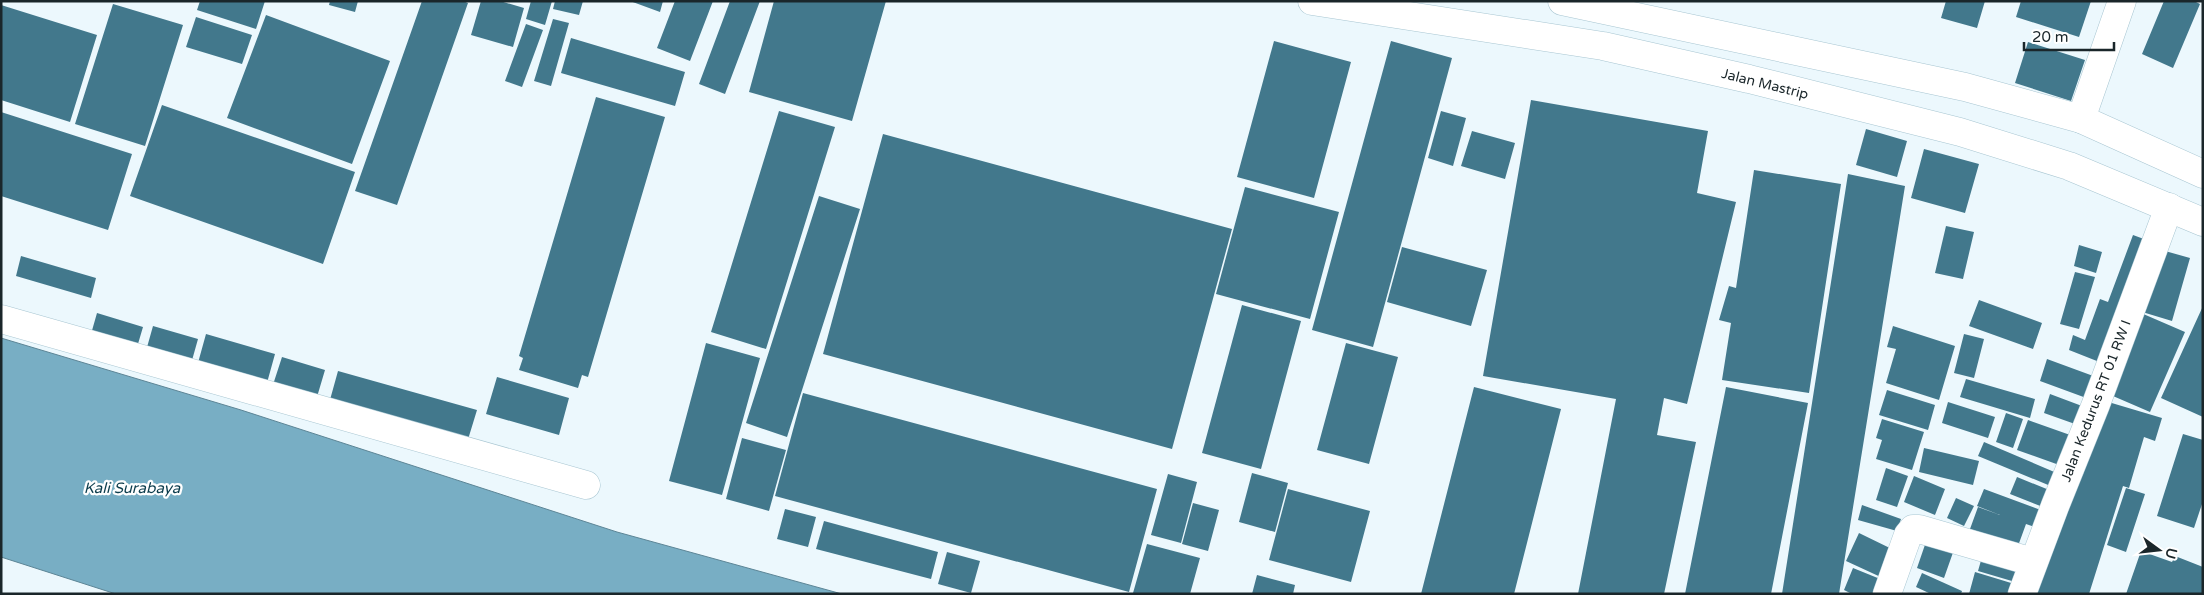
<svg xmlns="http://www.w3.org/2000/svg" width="2204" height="595" font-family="'Varela Round',sans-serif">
  <rect width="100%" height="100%" fill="#ecf8fd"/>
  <path fill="#78aec4" stroke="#5c8596" d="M1,338L241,410L617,532L842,594H116L1,557Z"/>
  <path fill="#42788c" d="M200,1H265L256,29L197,10Z
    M330,1H358L355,12L329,5Z
    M422,1H463L468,3L397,205L355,191Z
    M481,1H500L524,8L513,47L471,35Z
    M531,1H552L545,25L526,19Z
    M555,1H583L579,15L553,9Z
    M630,1H663L660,12Z
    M675,1H713L690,61L657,48Z
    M730,1H760L725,94L699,84Z
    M774,1H886L852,121L749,92Z
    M1946,1H1985L1977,28L1941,18Z
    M2021,1H2091L2079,37L2016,17Z
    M2164,1H2194L2200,4L2173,68L2142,54Z
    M113,4L183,25L145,146L75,124Z
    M1,5L97,35L70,122L1,100Z
    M266,15L390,61L352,164L227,118Z
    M196,17L252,35L242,64L186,47Z
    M553,19L569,23L551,86L534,81Z
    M526,24L543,30L522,87L505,81Z
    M571,38L685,72L675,106L561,73Z
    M1274,41L1351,62L1314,198L1237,177Z
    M1391,41L1452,58L1373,347L1312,330Z
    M2028,42L2085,60L2071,101L2015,83Z
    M596,97L665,117L588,377L582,375L578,388L519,370L523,358L519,356Z
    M1531,100L1708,131L1697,193L1736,202L1687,404L1664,398L1657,435L1696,442L1664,594H1578L1616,399L1483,376Z
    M162,105L355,172L323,264L130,196Z
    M779,111L835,127L766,349L711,332Z
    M1441,111L1466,118L1453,166L1428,158Z
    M1,112L132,154L108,230L1,196Z
    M1866,129L1907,141L1897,177L1856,165Z
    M1472,131L1515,143L1505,179L1461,166Z
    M883,134L1232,229L1172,449L823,354Z
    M1924,149L1979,164L1965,213L1911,198Z
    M1754,170L1841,184L1809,393L1722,380L1731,323L1719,320L1729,286L1736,288Z
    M1848,174L1905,186L1839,594H1782Z
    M1245,187L1339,212L1310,319L1216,294Z
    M819,196L860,209L787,437L746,423Z
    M1946,226L1974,232L1963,279L1935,273Z
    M2133,235L2152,242L2107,365L2069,350L2073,335L2085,340L2100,299L2108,302Z
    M2079,245L2102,252L2096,273L2074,266Z
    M1402,247L1487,270L1471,326L1387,302Z
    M2158,249L2190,258L2172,321L2139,311Z
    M21,256L96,278L91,298L16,276Z
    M2075,272L2095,277L2079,329L2060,324Z
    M1979,300L2042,323L2033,349L1969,326Z
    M1242,305L1301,321L1261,469L1202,453Z
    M2203,306V417L2161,398Z
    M97,313L143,327L135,354L89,341Z
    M2141,313L2185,332L2150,412L2106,393Z
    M153,326L198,339L189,371L144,358Z
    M1893,326L1955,346L1939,400L1886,383L1896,349L1887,347Z
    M206,334L275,354L265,390L196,370Z
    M1964,334L1984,339L1974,378L1954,373Z
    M706,343L760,358L722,495L669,481Z
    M1346,343L1398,357L1369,464L1317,450Z
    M282,357L325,370L314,407L270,394Z
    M2047,359L2096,377L2089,399L2040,381Z
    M338,371L477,410L466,446L328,407Z
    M497,377L569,398L559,435L486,414Z
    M1966,379L2035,399L2030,418L1960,397Z
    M1474,387L1561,409L1514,594H1421Z
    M1726,387L1808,403L1771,594H1685Z
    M1887,390L1935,405L1928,430L1879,415Z
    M803,393L1157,489L1129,592L775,496Z
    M2050,394L2082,406L2075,424L2044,413Z
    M2105,401L2162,418L2155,441L2144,437L2129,488L2123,486L2089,594H2032L2077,472L2083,474Z
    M1948,402L1995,417L1988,438L1942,423Z
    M2006,413L2023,419L2013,448L1996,442Z
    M1882,419L1924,432L1912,470L1876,459L1882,440L1876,438Z
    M2028,420L2073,436L2062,466L2017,450Z
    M2183,434L2203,440V501L2194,528L2157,516Z
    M742,438L786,450L769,511L726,499Z
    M1984,442L2059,474L2053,487L1978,456Z
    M1924,448L1979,461L1973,485L1919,472Z
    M1886,468L1908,476L1897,507L1876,500Z
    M1252,473L1288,483L1275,532L1239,522Z
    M1168,474L1197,482L1181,543L1151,535Z
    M1914,476L1945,489L1935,515L1904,502Z
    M2017,477L2054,492L2048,509L2010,494Z
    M2126,488L2145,494L2126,552L2107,545Z
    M1288,489L1370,511L1351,582L1269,560Z
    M1984,489L2046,512L2040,529L2026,524L2018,546L1970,529L1978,507L2000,515L1977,506Z
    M1956,498L1974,506L1964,526L1947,518Z
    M1193,503L1219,510L1208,551L1182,544Z
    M1862,505L1901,519L1897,531L1858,520Z
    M785,509L816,517L808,547L777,539Z
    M824,521L938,552L931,579L816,549Z
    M1859,533L1898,552L1885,579L1846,561Z
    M1928,536L1956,544L1944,578L1917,568Z
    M1147,544L1200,558L1190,594L1133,593Z
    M1984,550L2028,562L2022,584L1978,571Z
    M2141,551L2172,562L2175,556L2203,567V594H2126Z
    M947,552L980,561L971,593L938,584Z
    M1853,568L1890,583L1885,594H1852L1844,590Z
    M1975,572L2021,586L2019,594H1969Z
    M1922,573L1962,591L1961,594H1931L1916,587Z
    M1257,575L1295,585L1293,594H1252Z"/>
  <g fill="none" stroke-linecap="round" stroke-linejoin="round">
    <defs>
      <path id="minor" d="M2081,119L2122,1
        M1,319L586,485
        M1887,594L1908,535L1913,529H1919L2033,562
        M2022,594L2055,506L2096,404L2169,207"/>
      <path id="primary" d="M1312,1L1603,46L1749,79L1960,132L2069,166L2203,222
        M1562,1L1965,87L2081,119L2203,174"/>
    </defs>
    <use href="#minor" stroke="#a8c6d2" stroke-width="29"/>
    <use href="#primary" stroke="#a8c6d2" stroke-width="29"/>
    <use href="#minor" stroke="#fff" stroke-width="28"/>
    <use href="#primary" stroke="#fff" stroke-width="28"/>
  </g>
  <g text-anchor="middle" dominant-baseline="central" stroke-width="4.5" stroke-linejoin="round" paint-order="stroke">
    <g font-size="14" fill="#1a262a" stroke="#fff">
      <text transform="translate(1765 84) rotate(14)">Jalan Mastrip</text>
      <text transform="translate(2096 401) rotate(-69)">Jalan Kedurus RT 01 RW I</text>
    </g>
    <g font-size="15" font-style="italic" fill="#0b3c4c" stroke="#fff">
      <text x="132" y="488">Kali Surabaya</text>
    </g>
  </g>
  <rect width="2204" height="595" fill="none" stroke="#1a262a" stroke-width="5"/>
  <g transform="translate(2159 550) rotate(105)" stroke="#ffffff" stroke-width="4" paint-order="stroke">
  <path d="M0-4L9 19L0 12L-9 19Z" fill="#1a262a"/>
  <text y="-8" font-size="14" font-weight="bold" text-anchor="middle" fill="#1a262a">U</text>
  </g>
  <path d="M2024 42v8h90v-8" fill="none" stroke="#1a262a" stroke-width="2.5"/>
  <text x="2032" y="42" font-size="15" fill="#1a262a" stroke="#ffffff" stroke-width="4" paint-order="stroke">20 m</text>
</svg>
